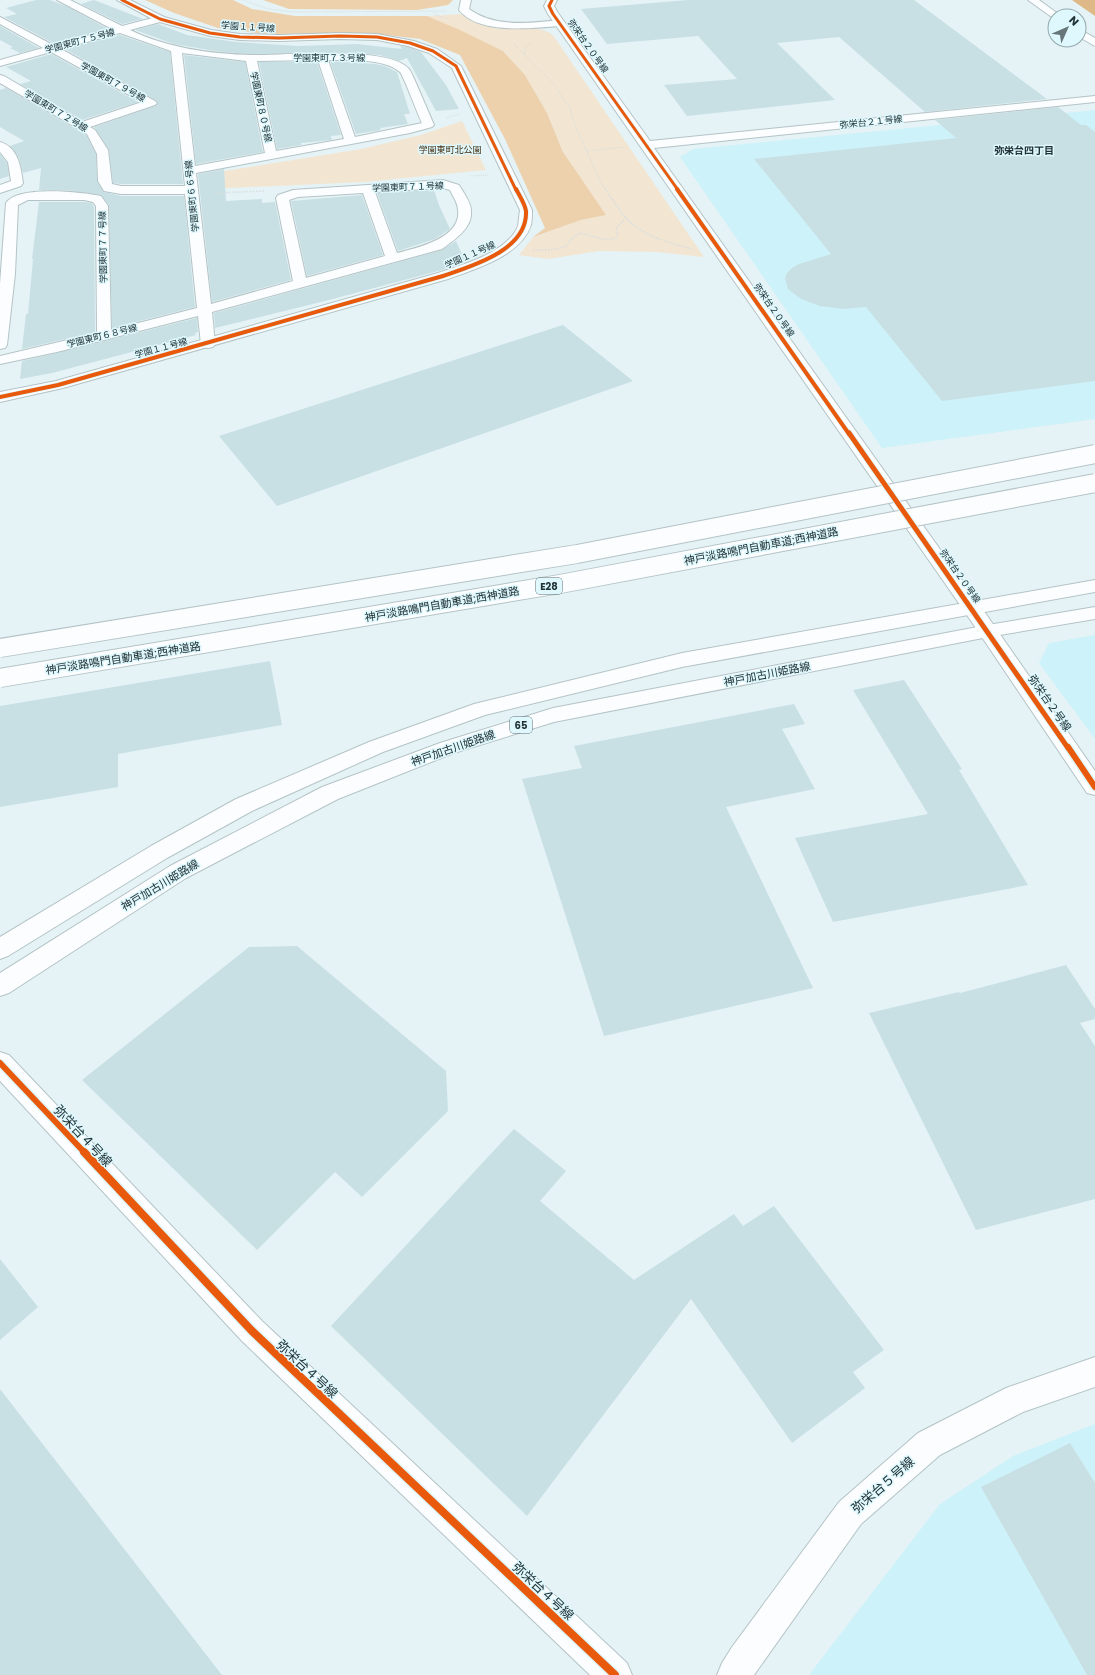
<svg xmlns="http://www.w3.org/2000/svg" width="1095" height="1675" font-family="Poppins,'Noto Sans JP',sans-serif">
  <rect width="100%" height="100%" fill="#e5f3f6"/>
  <path fill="#cdf2f9" d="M1095,110V419L882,448L680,157L693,149Z
    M1095,635V739L1039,663L1049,643Z
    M1095,1424V1675H809L940,1504L1013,1456Z"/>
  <path fill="#f2e6d3" d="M461,14C476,24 493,29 511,29C528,30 538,25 553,35L704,257L657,252L599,251L548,259L519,255L533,237L581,220L605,215L563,152L547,113L525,75L503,51L427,16Z
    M462,121L486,170L364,182L207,189L206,174L361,149L421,135Z"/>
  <path fill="#edd1ac" d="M145,0H233L252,9L295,16H427L460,30L503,51L525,75L547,113L563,152L606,215L581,220L533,237L545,228L505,139L460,55L420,39L369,33L267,34L218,28L174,13Z
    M263,0H453L448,5L417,10L289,9Z"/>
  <path fill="#deb887" d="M1072,0H1095V16Z"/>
  <path fill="#c8e0e4" d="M36,0H50L68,7L108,29L53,43L4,17L17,14L6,8Z
    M94,0L143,19L122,24L81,4Z
    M688,0H914L1047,99L925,112L839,37L777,43L835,100L687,116L664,85L737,79L698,36L607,44L581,9Z
    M158,24L187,35L236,42L298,46L357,44L402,49L400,46L408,47L421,52L446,85L459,109L436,111L407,58L399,61L380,55L335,52L252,54L221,52L174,44L135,30Z
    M0,26L39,48L20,53L10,48L13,47L0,40Z
    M120,35L170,52L183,184H121L113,183L109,150L94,127L155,106L158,103L156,100L65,49Z
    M51,54L138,102L82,120L20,84L31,81L6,67Z
    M184,55L245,62L263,152L196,164Z
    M330,61L375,64L385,66L397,72L410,114H404L408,124L380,128L381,130L356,134Z
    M259,62H317L341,135L331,136L332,140L301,143V145L277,149Z
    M6,88L86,135L96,154L97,182L104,192L121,196H184L195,307L112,328L109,205L101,195L66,190H39L41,168L23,173L19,158L10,146L24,141L0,127V90Z
    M1058,107L1081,125H1086L1095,132V381L942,401L866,307L843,309L820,306L801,299L788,289L785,278L787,273L792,268L799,264L831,254L754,159L956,138L935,120Z
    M0,154L7,163L9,176L0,179Z
    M224,169L226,201L262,199V203L275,202L291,280L212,302L198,174Z
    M434,190L439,205L450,229L435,239L398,251L377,193Z
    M362,195L383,255L307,276L291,201Z
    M39,202H84L92,203L94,207L95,332L22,349L26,314H28L33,259H32Z
    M456,241L465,261L442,270L329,300L215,328L214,313L442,250Z
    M197,318L198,332L195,333L196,335L52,373L20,379L22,361L57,353Z
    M563,325L633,381L277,506L219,436Z
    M270,661L282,725L118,754V787L0,807V706Z
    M904,680L962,769L959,770L1028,885L833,922L795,838L928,814L853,690Z
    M794,704L805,724L782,729L815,789L726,807L813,988L604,1036L522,779L582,768L574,746Z
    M297,946L446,1071L448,1111L362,1197L335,1172L257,1250L82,1080L249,947Z
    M1066,965L1095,1009V1019L1080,1023L1095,1046V1199L976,1230L869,1013L959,992L960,993Z
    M514,1129L566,1171L540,1201L634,1280L734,1214L743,1226L774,1206L884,1350L853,1372L865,1388L792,1443L691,1299L527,1516L331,1326Z
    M0,1259L38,1307L0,1340Z
    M0,1389L222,1675H0Z
    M1070,1443L1095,1483V1675H1087L981,1487Z"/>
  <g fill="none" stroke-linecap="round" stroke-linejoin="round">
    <defs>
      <path id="minor" d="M57,0H70L122,26L160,16L164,17L165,19L164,21L130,30C167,48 211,54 252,55C284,56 388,45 409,69C412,73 414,79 416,83C422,97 428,111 434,125L432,127L410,133L196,173L211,304L293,281L276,198L278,195L293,190L443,180L459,185L461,188C465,195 471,203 471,211C473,228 454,240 442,249L212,312L215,344L213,347L208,348L203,347L201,344L198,316L57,352L0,364V356L97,333L96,206L93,202L84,200H28L18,205L15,274L7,345L5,348L0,349V284L6,203C18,185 82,192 101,196L108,206L111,330L197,308L185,194H121L104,191L98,181L97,154L87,134L0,83V75L4,76L82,122L142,102L51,52L0,66V60L43,48L0,24V17L53,45L112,29ZM120,33L171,51L185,186H121L112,184L108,150L95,130L90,127L155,105L157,103L155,101L61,49ZM182,53L246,61L265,153L195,166ZM318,60L344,139L276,151L257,61ZM328,60C347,60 385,58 400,72C404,77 418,115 422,123L355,137ZM442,188L450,190C453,197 458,203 458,210C462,238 416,248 397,253L375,192ZM363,193L385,256L306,278L289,200L298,197Z
        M461,0H471L469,9C495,28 530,23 560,20L565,23L560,26C532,28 479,35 459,10Z
        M0,142C18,147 21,167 23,183L21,186L0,193V185L11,181L8,162L0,152Z"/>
      <path id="tertiary" d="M117,0H130L164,17L211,30L240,34L279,35L340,33L377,34L414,41L437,49L461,66L532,210C532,215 532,220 531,225C521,256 475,269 448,279L63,388L0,402V392L56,381L438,273C462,265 508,252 518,226C519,221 519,215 520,210L452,68L429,53L408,46L377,40L340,39L279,41L240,40L210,36L156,21Z
        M547,0H557L554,6L558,13L650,141L1095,96V102L654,148L979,604L1095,771V795L1087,793L965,612L548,14L544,6Z
        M1028,0H1039L1061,16H1055V19L1053,18Z
        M1079,29L1095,38V46L1079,37Z
        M0,1052L9,1055L262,1321L627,1663L632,1675H590L242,1341L0,1081Z
        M1095,1357V1387L1023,1412L940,1455L861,1524L754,1675H717L722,1663L732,1647L839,1502L918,1433L1006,1388Z"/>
      <path id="primary" d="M1095,580V592L682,667L485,715L383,752L252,811L167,858L8,956L0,959V937L151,846L236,799L369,742L474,704L682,653Z
        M1095,607V619L988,637L554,722L454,753L338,799L186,878L9,993L0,996V973L170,866L322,787L440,743L553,708L988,625Z"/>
    </defs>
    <use href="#minor" stroke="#b4c3c6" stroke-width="2"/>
    <use href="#tertiary" stroke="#b4c3c6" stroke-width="2"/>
    <use href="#primary" stroke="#b4c3c6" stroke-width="2"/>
    <path stroke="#d8ddde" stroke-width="1" stroke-dasharray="1 1" stroke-linecap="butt" d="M243,0L268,9L294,12L447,11
      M433,12L436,15L449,19
      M513,43L553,83L570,108L575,125L600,181L606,190
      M524,54L525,49L530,43
      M447,118L459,114
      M586,151L624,147
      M471,176L488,175"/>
    <path stroke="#d8ddde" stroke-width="1.5" stroke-dasharray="1.5 1.5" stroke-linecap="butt" d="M605,189C612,198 618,209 625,217C642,236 669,243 693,249
      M214,193L265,191
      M533,250H550L567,246L571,239L580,233L606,240L616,238L618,233L616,228L626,218"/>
    <use href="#minor" fill="#fbfdfe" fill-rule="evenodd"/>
    <use href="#tertiary" fill="#fbfdfe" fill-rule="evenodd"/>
    <use href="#primary" fill="#fbfdfe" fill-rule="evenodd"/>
    <defs>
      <path id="motorway-bridge" d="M0,648L577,554L1095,454
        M0,678L560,584L1095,483"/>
    </defs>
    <use href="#motorway-bridge" stroke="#b4c3c6" stroke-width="20" stroke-linecap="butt"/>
    <use href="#motorway-bridge" stroke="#fbfdfe" stroke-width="18"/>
    <defs>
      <path id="cycleway-far4" d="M122,0L160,19L210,33L240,37L279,38L340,36L377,37L410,43L433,51L456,66L516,190
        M552,0L549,6L553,14L678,190"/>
      <path id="cycleway-far3" d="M677,189L849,434
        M0,397L58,385L443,276C472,266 528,250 526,211C525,204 519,195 516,189"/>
      <path id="cycleway-far2" d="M849,433L1068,748"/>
      <path id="cycleway-far1" d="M1068,747L1095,787
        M0,1063L85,1153"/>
      <path id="cycleway" d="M84,1152L252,1331L615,1675"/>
    </defs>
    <use href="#cycleway-far4" stroke="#def8fd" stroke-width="4"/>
    <use href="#cycleway-far3" stroke="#def8fd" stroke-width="5.5"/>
    <use href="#cycleway-far2" stroke="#def8fd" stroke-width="7"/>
    <use href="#cycleway-far1" stroke="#def8fd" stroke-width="9"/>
    <use href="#cycleway" stroke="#def8fd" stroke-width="11"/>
    <use href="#cycleway-far4" stroke="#e8590c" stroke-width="3"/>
    <use href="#cycleway-far3" stroke="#e8590c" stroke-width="4"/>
    <use href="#cycleway-far2" stroke="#e8590c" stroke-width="5"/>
    <use href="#cycleway-far1" stroke="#e8590c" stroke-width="6"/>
    <use href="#cycleway" stroke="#e8590c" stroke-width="8"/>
  </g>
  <g text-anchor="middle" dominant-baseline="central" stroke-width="3" stroke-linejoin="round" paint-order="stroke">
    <g font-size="9" fill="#213235" stroke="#def8fd">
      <text transform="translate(248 27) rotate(4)">学園１１号線</text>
      <text transform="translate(80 41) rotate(-15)">学園東町７５号線</text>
      <text transform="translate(588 46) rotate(55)">弥栄台２０号線</text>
      <text x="329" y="58">学園東町７３号線</text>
      <text transform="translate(113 82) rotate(29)">学園東町７９号線</text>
      <text transform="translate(261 107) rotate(78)">学園東町８０号線</text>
      <text transform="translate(56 111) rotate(31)">学園東町７２号線</text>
      <text transform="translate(871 122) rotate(-6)">弥栄台２１号線</text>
      <text transform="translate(408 187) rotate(-2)">学園東町７１号線</text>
      <text transform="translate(192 196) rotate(-96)">学園東町６６号線</text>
      <text transform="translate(103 247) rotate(-91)">学園東町７７号線</text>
      <text transform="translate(470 255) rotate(-24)">学園１１号線</text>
      <text transform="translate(774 310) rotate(55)">弥栄台２０号線</text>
      <text transform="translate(102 336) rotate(-14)">学園東町６８号線</text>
      <text transform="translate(161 348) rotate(-15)">学園１１号線</text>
      <text transform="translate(960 576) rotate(55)">弥栄台２０号線</text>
    </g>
    <g font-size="9" fill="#452c0d" stroke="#def8fd">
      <text x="450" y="150">学園東町北公園</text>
    </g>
    <g font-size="10" font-weight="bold" fill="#213235" stroke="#def8fd">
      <text x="1024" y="150">弥栄台四丁目</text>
    </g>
    <g fill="#def8fd" stroke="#5a6d71" stroke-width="1">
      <rect x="536" y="578" width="26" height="16" rx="3"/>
      <rect x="510" y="717" width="22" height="16" rx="3"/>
    </g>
    <g font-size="10" font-weight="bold" fill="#213235">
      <text x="549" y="586">E28</text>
      <text x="521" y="725">65</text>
    </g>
    <g font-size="11" fill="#213235" stroke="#def8fd">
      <text transform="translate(761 546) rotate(-11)">神戸淡路鳴門自動車道;西神道路</text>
      <text transform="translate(442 604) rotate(-10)">神戸淡路鳴門自動車道;西神道路</text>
      <text transform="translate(123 658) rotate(-9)">神戸淡路鳴門自動車道;西神道路</text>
      <text transform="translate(767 674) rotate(-11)">神戸加古川姫路線</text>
      <text transform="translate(1050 703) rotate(55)">弥栄台２号線</text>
      <text transform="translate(453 748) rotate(-19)">神戸加古川姫路線</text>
      <text transform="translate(160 885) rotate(-31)">神戸加古川姫路線</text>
    </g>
    <g font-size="13" fill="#213235" stroke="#def8fd">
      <text transform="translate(83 1136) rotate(47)">弥栄台４号線</text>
      <text transform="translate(307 1369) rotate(43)">弥栄台４号線</text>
      <text transform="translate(883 1485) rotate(-41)">弥栄台５号線</text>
      <text transform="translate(543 1591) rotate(43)">弥栄台４号線</text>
    </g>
  </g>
  <g transform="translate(1067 28) rotate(45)"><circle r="19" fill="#def8fd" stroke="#92a9ad"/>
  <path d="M0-3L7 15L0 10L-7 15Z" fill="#667679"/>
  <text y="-6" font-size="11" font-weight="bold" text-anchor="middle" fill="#213235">N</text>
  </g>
</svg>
